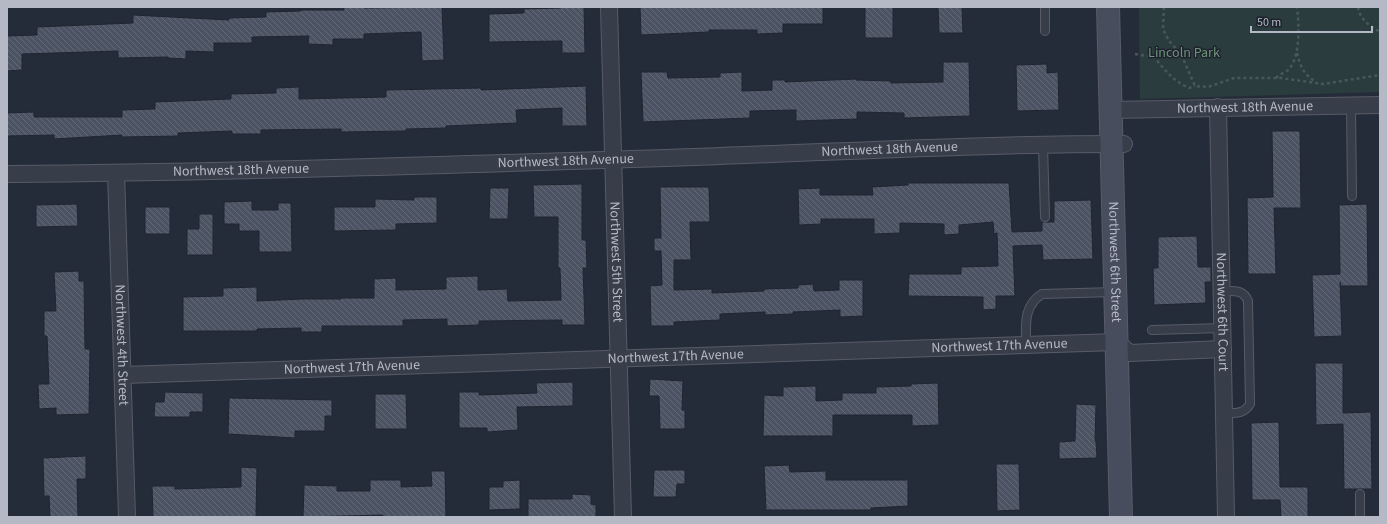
<svg xmlns="http://www.w3.org/2000/svg" width="1387" height="524" font-family="'Source Sans 3',sans-serif">
  <defs>
    <pattern id="building-back-hatch" width="6" height="6" patternUnits="userSpaceOnUse"><rect width="6" height="6" fill="#4c5362"/><path d="M-1 5l2 2M0 0l6 6M5-1l2 2" fill="none" stroke="#636a77"/></pattern>
  </defs>
  <rect width="100%" height="100%" fill="#252c39"/>
  <path fill="#2b3c3e" d="M1139,7H1380V92L1140,99Z"/>
  <path fill="url(#building-back-hatch)" stroke="#202530" d="M344,7H364V8L442,7L444,60L422,61L421,32L364,34V39H333V45L308,44L309,36L252,37V43H214V52L186,51V59L168,58V57L118,58V51L22,54V70L7,71V36L37,35V27L133,23V15L229,20V18L266,17V12L301,11V10H344Z
    M561,7H584L585,53H562V41L489,42V14L524,13V9L561,8Z
    M640,7H823V24H783V33L757,34V30H709V32L641,35Z
    M865,7H893V38H865Z
    M938,7H962L963,33H939Z
    M943,62H969L970,116L904,118V113L857,112V119L796,121V110L750,111V118L643,122L641,72H667L668,78L720,77V73L742,72V91L772,90V80H785V82L856,79V80L891,81V83L943,82Z
    M1047,64V73L1058,72L1059,110L1017,111L1016,65Z
    M586,86L587,126H562V108L516,110L517,123L446,126V128L406,129V131L341,132V129L261,130V134H232V131L178,133V136L122,137V135L54,139V135L7,136V113L34,112V117H122V110L155,109V102L231,99V94L276,93V88L299,87V99L386,97V90L481,88V90Z
    M1272,131H1300L1301,208H1274L1276,274H1248L1247,198L1273,197Z
    M908,183H1009L1012,232L1042,231V222H1054V201L1091,200L1093,259L1043,260L1042,245L1013,246L1015,296H996V309L983,310V297L908,296L909,274H961V267L998,266L997,233L994,234L993,222L959,225V234L944,235V224L900,223V233L874,234V219H821V224L799,225L798,189L820,188V195H873L872,187L908,185Z
    M582,184V240H586L587,268H583L585,325H562V320L479,321V325L447,326V319L403,320V326H322V332H301V328L257,329V331H183V297L223,296V288L257,287V301L302,299H341L342,298H374V279L396,278V290L446,289V277L478,276V290L507,289L508,301L561,300L560,268H558V217H534L533,185Z
    M660,187H709L710,222H690L691,260H674V290L712,289V293L764,291V289L798,288V285L813,284L814,291L839,290V280H863V316L840,317V310L793,312V314L765,315V312L720,314V320L674,322V326H651L650,286L662,285L661,251H654V238H661Z
    M490,188H509L508,219H489Z
    M414,197H437V223L396,224V230L334,231V207H375V199L414,200Z
    M252,201V210H278V203H291L292,252H259V231H239V224H224V202Z
    M77,204L78,226L36,227V205Z
    M1367,204L1368,286H1341L1340,282L1342,336L1314,337L1312,275L1340,274L1339,205Z
    M145,207H170V234H145Z
    M199,214H213V255H187V229H199Z
    M1197,236L1198,267H1211V282H1205L1206,303L1154,305L1153,268H1158V237Z
    M79,271V281H84L85,349H90L89,414L56,415V408L39,409L38,384H49L47,336H44V311H56L54,272Z
    M1315,363H1343V413L1371,412L1372,489H1344L1343,424L1316,425Z
    M650,379L683,381L682,410H685V429H660L659,396H649Z
    M573,382V406L517,407L518,430L487,432V428H459V392H479V395L537,393L536,383Z
    M938,383L939,425L912,426V415H833V436H763L764,395L783,396V387L816,386V401L842,400V393H876V387L911,386V384Z
    M165,392L203,393V412H190V417H154L155,402H164Z
    M375,394H406L407,429H375Z
    M229,398L332,400V416H325V431H295V438L228,434Z
    M1076,404L1096,405L1095,441H1096L1097,458L1059,459V442L1075,441Z
    M1279,422L1280,487H1308V517H1281L1280,500H1252L1251,423Z
    M86,456V479H77L78,517H50L49,496H44L43,458Z
    M996,464H1019L1020,510L997,511Z
    M789,465L790,472L826,471V480H908V506L871,508V510H766L764,466Z
    M241,467L257,468L256,517H153L152,486H175V489L241,487Z
    M654,470H685V484H677L676,497H653Z
    M431,471H445L446,517H383V515L303,517L304,485L337,486V491H370V480H401V487L432,486Z
    M520,480V509L489,510V487H503V481Z
    M572,494L591,495V504L596,505V517H528V499H572Z"/>
  <g fill="none" stroke-linecap="round" stroke-linejoin="round">
    <defs>
      <path id="lane" d="M1045,31V7
        M1351,105L1352,196
        M1043,145L1045,217
        M1222,291C1234,291 1243,289 1248,301L1250,404C1244,414 1236,413 1225,413
        M1152,330L1223,328
        M1026,345C1026,325 1023,306 1042,294L1115,292
        M1360,494V517"/>
      <g id="street">
        <path id="s1" d="M609,7L623,517"/>
        <path id="s2" d="M1218,107L1226,517"/>
        <path id="s3" d="M1111,110L1380,105"/>
        <path id="s4" d="M116,173L127,517"/>
        <path id="s5" d="M7,174C245,172 482,164 720,156C854,151 989,144 1124,144"/>
        <path id="s6" d="M123,375L1117,342L1129,353L1223,349"/>
      </g>
      <g id="secondary">
        <path id="s7" d="M1108,7L1121,517"/>
      </g>
    </defs>
    <use href="#lane" stroke="#575c67" stroke-width="10"/>
    <use href="#street" stroke="#575c67" stroke-width="18"/>
    <use href="#secondary" stroke="#575c67" stroke-width="24"/>
    <path stroke="#49575b" stroke-width="2.5" stroke-dasharray="3 3" stroke-linecap="butt" d="M1164,7L1163,29L1169,41L1181,54L1195,86L1208,87L1234,78H1281L1323,84L1380,75
      M1358,7C1360,20 1369,25 1380,32V35
      M1297,53C1300,66 1304,75 1316,82
      M1135,54L1154,57C1165,70 1173,81 1189,88L1195,86
      M1276,78C1279,75 1283,73 1287,71C1301,59 1299,24 1297,7"/>
    <use href="#lane" stroke="#383e49" stroke-width="8"/>
    <use href="#street" stroke="#383e49" stroke-width="16"/>
    <use href="#secondary" stroke="#474d5c" stroke-width="22"/>
  </g>
  <g text-anchor="middle" dominant-baseline="central" stroke-width="3" stroke-linejoin="round" paint-order="stroke">
    <g font-size="14" fill="#6d9379" stroke="#1e232e">
      <text x="1184" y="53">Lincoln Park</text>
    </g>
    <g font-size="14" fill="#b4b9c5" stroke="#1e232e">
      <text stroke="none"><textPath href="#s3" startOffset="134">Northwest 18th Avenue</textPath></text>
      <text stroke="none"><textPath href="#s5" startOffset="883">Northwest 18th Avenue</textPath></text>
      <text stroke="none"><textPath href="#s5" startOffset="559">Northwest 18th Avenue</textPath></text>
      <text stroke="none"><textPath href="#s5" startOffset="234">Northwest 18th Avenue</textPath></text>
      <text stroke="none"><textPath href="#s1" startOffset="255">Northwest 5th Street</textPath></text>
      <text stroke="none"><textPath href="#s7" startOffset="255">Northwest 6th Street</textPath></text>
      <text stroke="none"><textPath href="#s2" startOffset="205">Northwest 6th Court</textPath></text>
      <text stroke="none"><textPath href="#s4" startOffset="172">Northwest 4th Street</textPath></text>
      <text stroke="none"><textPath href="#s6" startOffset="877">Northwest 17th Avenue</textPath></text>
      <text stroke="none"><textPath href="#s6" startOffset="553">Northwest 17th Avenue</textPath></text>
      <text stroke="none"><textPath href="#s6" startOffset="229">Northwest 17th Avenue</textPath></text>
    </g>
  </g>
  <rect width="1387" height="524" fill="none" stroke="#b4b9c5" stroke-width="16"/>
  <path d="M1251 26v6h121v-6" fill="none" stroke="#b4b9c5" stroke-width="2"/>
  <text x="1257" y="26" font-size="12" fill="#b4b9c5" stroke="#1e232e" stroke-width="3" paint-order="stroke">50 m</text>
</svg>
